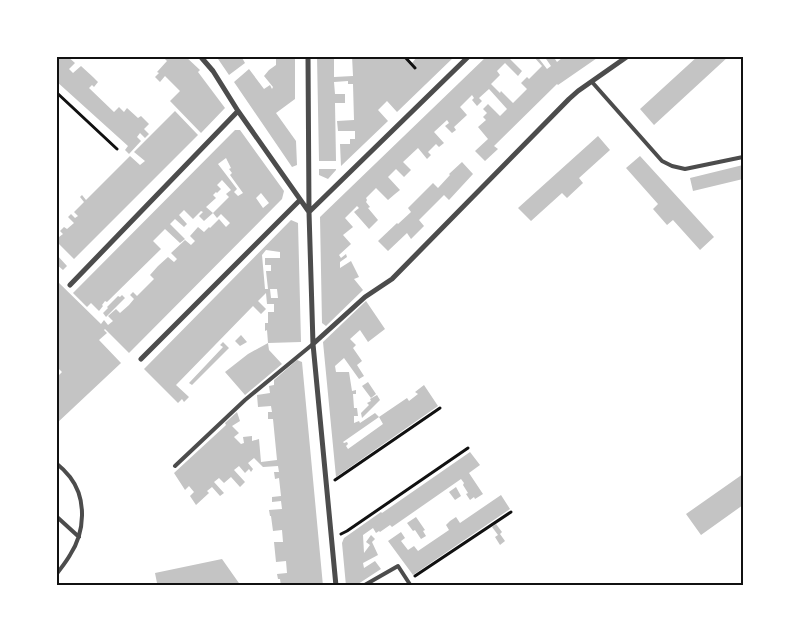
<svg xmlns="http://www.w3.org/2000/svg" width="799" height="642" font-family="Montserrat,sans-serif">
  <rect width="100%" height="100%" fill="#fff"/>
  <path fill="#c4c4c4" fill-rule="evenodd" d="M56,56H67L75,63L69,69L73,73L81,66L93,77L98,82L94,87L92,85L89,88L114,112L119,107L124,112L127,108L138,118L141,116L149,124L144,129L149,134L145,138L140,133L137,137L141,141L129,154L125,150L128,146L56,81Z
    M162,56H185L200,70L198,72L225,108L201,133L170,101L180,91L165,76L160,82L155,77L159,73L157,72L167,61Z
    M216,56H241L245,63L229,75Z
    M276,56H295V99L276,113L296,141L297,165L292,167L234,82L249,69L264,89L270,85L272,89L273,87L264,76L269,70L276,65Z
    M317,56H334V77L353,76L352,56H402L414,69L412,63L416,58L415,56H423L425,59L428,56H455L397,112L387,101L378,110L388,121L341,166L340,144H350V139H355V131H338L337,121L354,120L353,84H348V81L334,82L335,94H345V103H335L336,161H319Z
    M487,56H513L510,59L522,71L518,76L505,63L497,71L500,75L491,84L500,93L501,91L513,103L527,89L521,83L527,77L529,79L542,66L533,56H537L547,69L551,66L544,56H553L557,62L562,58L560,56H600L558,85L557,84L494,146L498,149L485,161L475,151L488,139L478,127L486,120L483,117L487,113L483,109L488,104L500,116L507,109L489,89L479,98L482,101L477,106L472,100L474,98L472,95L460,107L467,115L454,127L456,130L452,133L445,126L449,123L447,120L434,132L444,143L439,147L436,144L428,152L431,155L427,159L418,148L403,162L411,170L404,177L396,169L388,177L400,190L395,194L388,200L376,188L366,198L367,200L366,202L370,207L368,208L378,220L369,229L354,212L359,208L357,206L345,218L353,227L343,235L351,244L339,255L341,258L346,254L347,257L340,262V268L351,261L359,277L354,279L363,290L326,326L322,323L320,217Z
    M698,56H729L654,125L640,109Z
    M175,111L198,135L74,259L59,244L56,247V234L59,237L63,234L60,231L64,227L67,229L74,223L68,217L71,214L75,218L78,216L74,212L84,202L80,197L82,195L86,200L130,156L140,165L145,161L134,152Z
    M235,130H240L284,191L282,199L129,353L105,329L104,330L107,333L99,340L121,363L56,424V378L62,372L56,366V280L101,324L104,320L108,325L113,321L108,316L116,309L120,313L129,305L134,299L130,295L133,292L137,296L154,279L150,275L158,266L168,257L174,262L177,259L171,253L185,240L191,245L195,241L190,236L198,227L204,232L209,227L210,228L219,219L226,227L230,223L221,214L217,218L213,213L229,197L226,194L231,190L222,180L217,185L221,189L217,193L216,192L213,195L216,198L206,207L213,213L204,221L199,216L203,212L201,211L193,219L184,210L179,215L187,224L184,227L175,219L170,224L185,239L180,243L165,229L153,241L161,249L107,302L105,301L102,305L103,306L99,311L91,303L87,307L73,293ZM226,158L231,168L229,169L232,173L230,175L243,193L238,196L234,192L237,189L218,164ZM261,193L269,203L263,208L256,198Z
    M598,136L610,150L579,178L583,183L567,198L562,193L531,221L518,208Z
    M640,156L714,237L700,250L673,220L667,225L653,209L658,204L626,168Z
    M462,162L473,174L449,200L444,195L419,220L424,226L411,239L407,233L388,251L378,241L397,223L398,224L411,212L408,208L433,183L438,188L450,175L449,174Z
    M743,165V179L693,191L690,178Z
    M319,169H336V170L328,179L319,175Z
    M291,220L298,223L301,342L268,343L267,330L265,331V323H268V312H274V304H267L266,293L258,301L266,309L261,314L253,306L176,385L189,397L184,402L182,399L178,403L144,369ZM266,250L280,252V258H265V265H271V271H266L268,289H265L262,255ZM270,289H277L278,298H271Z
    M56,254L67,266L63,270L56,264Z
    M122,295L125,298L106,317L103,313L108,308L107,307L118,296L120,297Z
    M366,301L385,329L368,342L360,330L350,339L356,345L353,348L362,361L357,365L364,376L359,379L344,358L335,366L336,372H349L352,391L356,390V394H353L354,408H357L358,416H354V423L359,421L360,423L375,413L379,417L343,442L344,443L347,442L348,444L346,446L348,449L383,424L379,417L407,398L409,401L418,394L415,392L424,385L438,406L336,477L323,342Z
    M241,335L247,342L240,346L235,341Z
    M223,342L229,348L192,385L189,383L223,347L220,345Z
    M268,343L269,350L282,364L245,395L225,372L248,354Z
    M297,360L302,362L323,586H281L280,579H278L277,574L287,573L286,561L276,562L274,542H283L282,530L273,531L271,516H270L269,510L282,509L281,501L272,502V497L281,496L279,478L275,479L274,472H279L278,466L263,467L254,458L248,463L253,469L251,472L249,469L245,473L239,466L234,470L245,482L240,487L231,477L224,483L219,478L214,482L224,493L220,496L212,487L207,491L209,493L196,505L190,496L194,492L189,486L185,490L174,473L225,426L226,425L225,423L237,412L240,421L232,426L239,433L234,437L241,444L244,443L243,437L252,436V441L259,439L261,462L277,460L273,419H268V412H272L271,406L258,407L257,395L270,393L269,386L274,385V380Z
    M368,382L376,394L371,398L362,386Z
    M377,395L380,400L362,418L361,413L369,405L367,403L371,401L370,399Z
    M470,452L480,465L469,473L483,494L475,499L474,497L470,500L466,494L468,493L463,485L464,483L461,479L392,527L390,525L380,532L379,531L376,533L373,528L363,535L364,553L370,545L366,542L371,535L375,539L372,542L378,555L363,563L364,568L375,561L381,569L355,586H346L342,543L344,538L381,512L382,513Z
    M743,474V505L701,535L686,514Z
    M456,487L461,496L455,500L449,492Z
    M501,495L510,509L413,575L388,541L401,532L405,538L401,541L408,550L414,546L418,551L449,530L446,525L450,521L456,517L460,523Z
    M416,517L425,530L423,531L426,536L421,539L415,530L413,531L407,523Z
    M496,524L502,532L500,534L505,541L500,545L495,537L498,535L492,527Z
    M222,559L241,586H150L157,583L155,573Z"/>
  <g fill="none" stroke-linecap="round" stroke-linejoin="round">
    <path stroke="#111" stroke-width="3" d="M404,56L415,68
      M56,92L117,149
      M335,480L440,408
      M341,534L347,531L468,448
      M415,576L511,512"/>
    <path stroke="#4c4c4c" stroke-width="4" d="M592,82L662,161L672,166L685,169L743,157
      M56,463C61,467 66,472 70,477C87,499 85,532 70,555C66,562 61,568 56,575
      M175,466L245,400L313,344
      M56,516L79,537
      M363,586L398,566L411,586"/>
    <path stroke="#4c4c4c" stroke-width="5" d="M200,56L213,71L238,111L309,212L313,344L336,586
      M308,56L309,211
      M309,212L469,56
      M70,285L238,111
      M313,344L365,297L392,279L569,99L578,91L628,56
      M141,359L300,200"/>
  </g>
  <rect width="799" height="642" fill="none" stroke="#ffffff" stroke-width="115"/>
  <rect x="58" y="58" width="684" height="526" fill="none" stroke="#111" stroke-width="2"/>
</svg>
